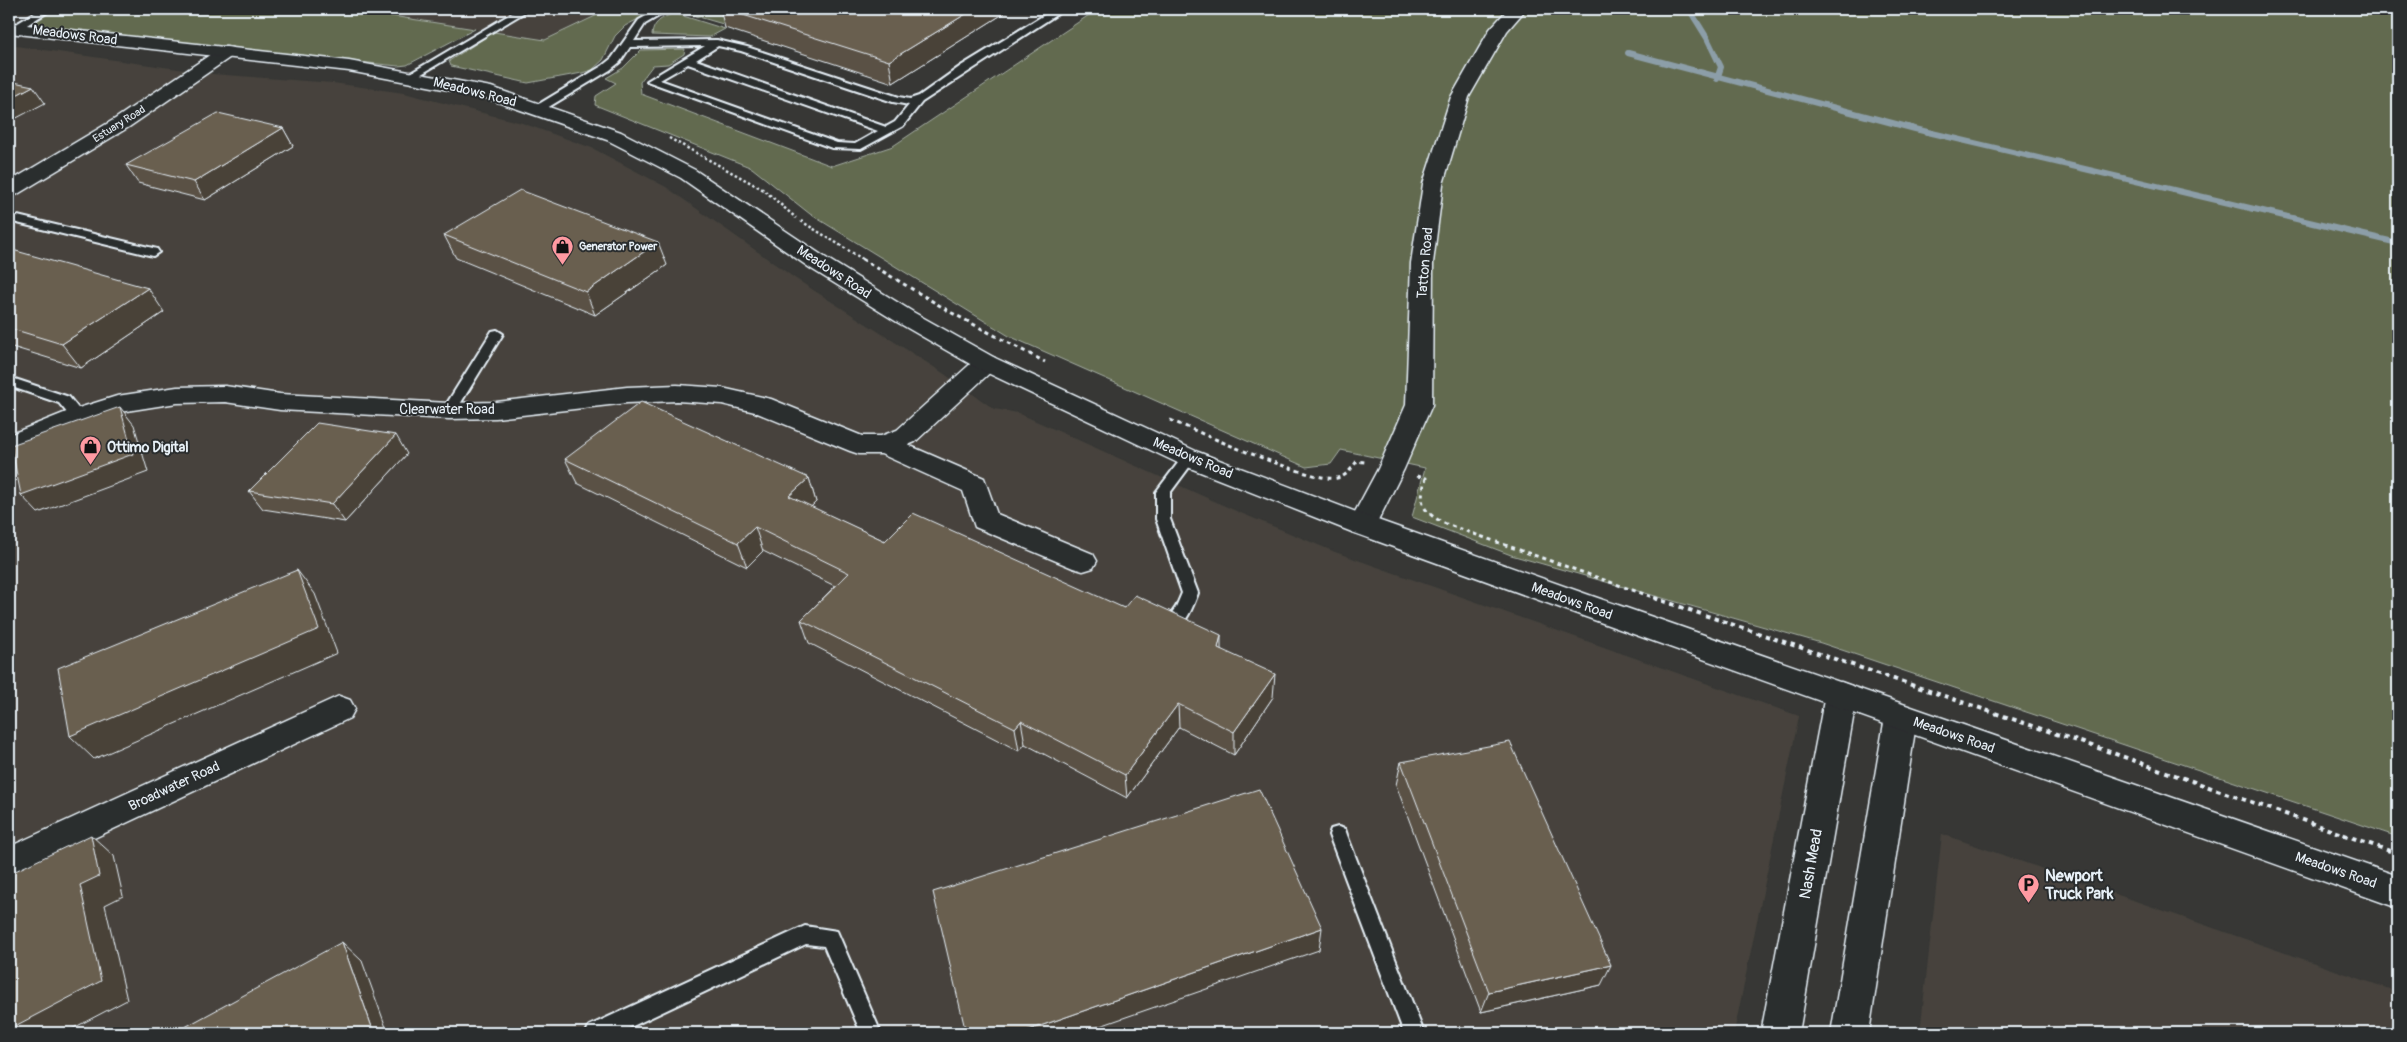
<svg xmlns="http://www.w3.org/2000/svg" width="2407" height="1042" font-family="Pangolin,sans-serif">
  <rect width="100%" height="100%" fill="#373735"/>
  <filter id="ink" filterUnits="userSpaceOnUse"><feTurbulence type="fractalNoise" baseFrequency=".02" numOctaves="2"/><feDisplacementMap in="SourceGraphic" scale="10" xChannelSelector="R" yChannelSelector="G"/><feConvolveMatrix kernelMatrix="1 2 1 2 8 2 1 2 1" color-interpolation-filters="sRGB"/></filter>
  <g filter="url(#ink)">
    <path fill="#46433d" d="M347,9H610L545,40Z
      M9,45L213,74L333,83L404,93L522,123L592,148L666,187L796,279L940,371L994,409L1018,413L1236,511L1335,552L1799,716L1734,1033H9Z
      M1942,834L2398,992V1033H1920Z"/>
    <path fill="#626a50" stroke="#a5aea4" d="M56,9H347L475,29L407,65L398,66L204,46L38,25L35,22Z
      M610,9H657L625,26L615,36L603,60L592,70L582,73L528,83L451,66L449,61L494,32L545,40Z
      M682,9H763L730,26L685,13Z
      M1098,9H2398V837L1821,643L1511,555L1412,517L1425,468L1341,450L1331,464L1306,467L1009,336L810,214L752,168L595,105L596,96L616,83L606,78L623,68L641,50L685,49L684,54L668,64L653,65L640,82L641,94L832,166L893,146Z
      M672,14H677L725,29L710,37L652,35C653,23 661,18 672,14Z"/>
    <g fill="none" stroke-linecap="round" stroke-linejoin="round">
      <path stroke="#8c9ea8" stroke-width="6" d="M1689,9L1707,38L1721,67L1717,79
        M1628,53L1915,129L2398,243"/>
      <defs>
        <path id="service" d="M41,9H52L19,30H13V26Z
          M519,9H530L413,79L409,80L404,77Z
          M659,9H671L645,24L634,41L717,40L747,47L899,97L910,99L919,96L961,66L1054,9H1065L922,102L903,126L861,149L832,148L647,81L705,46L630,47L620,62L610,70L542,111H534V107L602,66L612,58L639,20ZM718,46L741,51L893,102L909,105L895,122L886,127L696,60ZM688,64L878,131L855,144L837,143L660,80Z
          M9,214L157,249L159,252L153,256L9,221Z
          M497,330L503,334L454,414H444L442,411L444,408L492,331Z
          M9,377L69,397L85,417L83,420H73L59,403L9,386Z
          M1189,453L1196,458L1170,493V519L1198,593C1193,606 1184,634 1166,628L1164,624L1176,607L1182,593L1156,519V492L1184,455Z
          M1338,827L1345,829L1347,835L1424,1033H1404L1329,835L1331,829Z
          M805,926L837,931L881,1033H861L824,946L806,944L618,1033H586L589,1026Z"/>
        <path id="minor" d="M1508,9H1526L1507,31L1469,97L1443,184L1433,263L1432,405L1404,469L1376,525L1372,532L1362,535L1352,532L1348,525L1378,469L1406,405L1411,263L1423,184L1451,97L1490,29Z
          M226,47L232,48L235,52L232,56L129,127L16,195L9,197V182L115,119L220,48Z
          M986,355L995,358L998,363L995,368L915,442L908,445L984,478L997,514L1093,554L1097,561L1093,568L1083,571L1073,568L975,527L963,491L881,454H859L850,451L755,412L722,404L677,401L627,403L496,418L449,419L280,410L225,402L177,403L120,412L9,454V435L69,411L117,396L177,387L225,386L280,394L449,403L496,402L627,387L677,385L722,388L771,399L862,436H881L897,430L977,358Z
          M1841,682L1852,686L1857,695L1799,1033H1761L1825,695L1830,686Z
          M339,696L350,700L355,709L350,718L9,878V847Z
          M1901,704L1912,708L1917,717L1869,1033H1831L1885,717L1890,708Z"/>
        <path id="tertiary" d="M9,23L349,61L491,87L621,132L695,170L826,258L913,312L995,358L1198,452L1372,518L1589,595L2398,876V908L1569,611L1352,532L1180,464L977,368L897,322L810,268L681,178L607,140L480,96L349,71L9,33Z"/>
      </defs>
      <use href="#service" stroke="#e8f1f8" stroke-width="4"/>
      <use href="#minor" stroke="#e8f1f8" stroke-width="3"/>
      <use href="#tertiary" stroke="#e8f1f8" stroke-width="3"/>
      <path stroke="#e8f1f8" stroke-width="2.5" stroke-dasharray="2.5 2.5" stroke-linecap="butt" d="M669,138L764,190L796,218
        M801,221L864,260"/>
      <path stroke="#e8f1f8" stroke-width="3" stroke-dasharray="4 4" stroke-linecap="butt" d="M862,259L952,313L1045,362
        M1170,420C1199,432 1313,483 1337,478C1346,477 1352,468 1357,461L1365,462
        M1417,476L1426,478C1418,504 1422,512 1446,524L1658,599"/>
      <path stroke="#e8f1f8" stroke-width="4" stroke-dasharray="4.5 4.5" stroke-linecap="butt" d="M1654,598L2107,751L2398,854"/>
      <use href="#service" fill="#2a2d2e" fill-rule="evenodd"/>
      <use href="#minor" fill="#2a2d2e" fill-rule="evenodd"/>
      <use href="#tertiary" fill="#2a2d2e" fill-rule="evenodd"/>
    </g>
    <path fill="#5a5145" stroke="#e8f1f8" d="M720,9H1011L893,83L725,28Z
      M283,128L293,146L205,200L138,183L126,165Z
      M444,235L667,265L595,315L456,258Z
      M9,249L164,312L81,368L9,346Z
      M407,454L345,522L263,509L249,491Z
      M565,459L809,478L816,502L811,507L885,541L1124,608L1221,649L1273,697L1234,755L1179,727L1127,798L1025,744L1019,751L809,643L801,620L835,586L763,551L747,567L577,483Z
      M1401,762L1601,985L1481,1012L1396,785Z"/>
    <path fill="#4a4238" stroke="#e8f1f8" d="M974,9H1011L893,83L889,61Z
      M33,86L45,103L9,122V99Z
      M283,128L293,146L205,200L194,182Z
      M658,242L667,265L595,315L586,292Z
      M148,288L164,312L81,368L62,344Z
      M120,407L134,425L148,472L38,513L21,495Z
      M396,435L407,454L345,522L332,504Z
      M809,478L816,502L797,520L789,496Z
      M755,527L763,551L747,567L738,543Z
      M297,570L315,594L337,653L94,759L70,736Z
      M1221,635V659L1218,648Z
      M1275,674L1273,697L1234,755V732Z
      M1178,704L1179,727L1127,798L1125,775Z
      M1021,721L1025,744L1019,751L1015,728Z
      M91,835L114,856L123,896L105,905L127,1000L64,1033H16L15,1026L80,885Z
      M1322,928L1319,950L1080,1033H1020Z
      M342,942L362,961L388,1033H374Z
      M1611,965L1601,985L1481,1012L1489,992Z"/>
    <path fill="#695e50" stroke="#e8f1f8" d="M724,9H974L889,61Z
      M9,81L33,86L9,99Z
      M218,113L283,128L194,182L126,165Z
      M520,190L658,242L586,292L444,235Z
      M9,249L148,288L62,344L9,328Z
      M641,402L809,478L789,496L885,541L913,513L1124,608L1135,595L1221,635L1218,648L1275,674L1234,732L1178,704L1125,775L1021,721L1015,728L801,620L849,573L755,527L738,543L565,459Z
      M120,407L133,454L21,495L11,445Z
      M317,423L396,435L332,504L249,491Z
      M297,570L319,629L70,736L58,668Z
      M1510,742L1611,965L1489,992L1401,762Z
      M1259,789L1322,928L1020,1033H966L933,892Z
      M91,835L99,876L80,885L101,981L15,1026L16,1033H9V874Z
      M342,942L374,1033H174Z"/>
  </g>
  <defs>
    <symbol id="shop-pin" viewBox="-11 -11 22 30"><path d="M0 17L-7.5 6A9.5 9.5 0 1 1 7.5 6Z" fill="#ff9aa2" stroke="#2a2d2e"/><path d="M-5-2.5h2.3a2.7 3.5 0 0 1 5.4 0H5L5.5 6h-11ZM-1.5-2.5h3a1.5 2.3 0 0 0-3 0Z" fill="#111"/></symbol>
    <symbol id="parking-pin" viewBox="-11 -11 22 30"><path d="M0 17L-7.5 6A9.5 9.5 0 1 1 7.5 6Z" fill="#ff9aa2" stroke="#2a2d2e"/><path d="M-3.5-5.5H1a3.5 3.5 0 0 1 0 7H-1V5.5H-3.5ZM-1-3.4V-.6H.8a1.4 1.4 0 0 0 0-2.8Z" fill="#111"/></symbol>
  </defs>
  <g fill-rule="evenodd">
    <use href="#shop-pin" x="550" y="234" width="25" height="34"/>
    <use href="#shop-pin" x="78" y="434" width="25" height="34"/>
    <use href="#parking-pin" x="2016" y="872" width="25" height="34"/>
  </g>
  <g text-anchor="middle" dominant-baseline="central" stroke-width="4" stroke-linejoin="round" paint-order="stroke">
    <g font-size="11" fill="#e8f1f8" stroke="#2a2d2e">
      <text transform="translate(119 124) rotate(-32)">Estuary Road</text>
    </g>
    <g font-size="11" font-weight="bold" fill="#e8f1f8" stroke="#2a2d2e" text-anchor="start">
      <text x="579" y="246">Generator Power</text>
    </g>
    <g font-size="14" fill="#e8f1f8" stroke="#2a2d2e">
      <text transform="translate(75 35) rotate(7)">Meadows Road</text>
      <text transform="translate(475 92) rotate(14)">Meadows Road</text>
      <text transform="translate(1425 263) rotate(-85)">Tatton Road</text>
      <text transform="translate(834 272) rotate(33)">Meadows Road</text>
      <text x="447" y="409">Clearwater Road</text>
      <text transform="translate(1193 458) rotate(23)">Meadows Road</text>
      <text transform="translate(1572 601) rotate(20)">Meadows Road</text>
      <text transform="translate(1954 735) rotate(19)">Meadows Road</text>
      <text transform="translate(174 786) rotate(-25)">Broadwater Road</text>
      <text transform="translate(2336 870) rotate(19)">Meadows Road</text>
    </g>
    <g font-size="14" font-weight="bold" fill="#e8f1f8" stroke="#2a2d2e" text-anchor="start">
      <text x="107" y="447">Ottimo Digital</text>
    </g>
    <g font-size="16" fill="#e8f1f8" stroke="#2a2d2e">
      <text transform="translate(1811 864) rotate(-80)">Nash Mead</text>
    </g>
    <g font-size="16" font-weight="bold" fill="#e8f1f8" stroke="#2a2d2e" text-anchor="start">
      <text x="2045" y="876">Newport<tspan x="2045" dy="18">Truck Park</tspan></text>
    </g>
  </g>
  <rect width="2407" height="1042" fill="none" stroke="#2a2d2e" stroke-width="30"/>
  <rect x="15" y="15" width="2377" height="1012" fill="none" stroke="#e8f1f8" stroke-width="2" filter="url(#ink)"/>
</svg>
